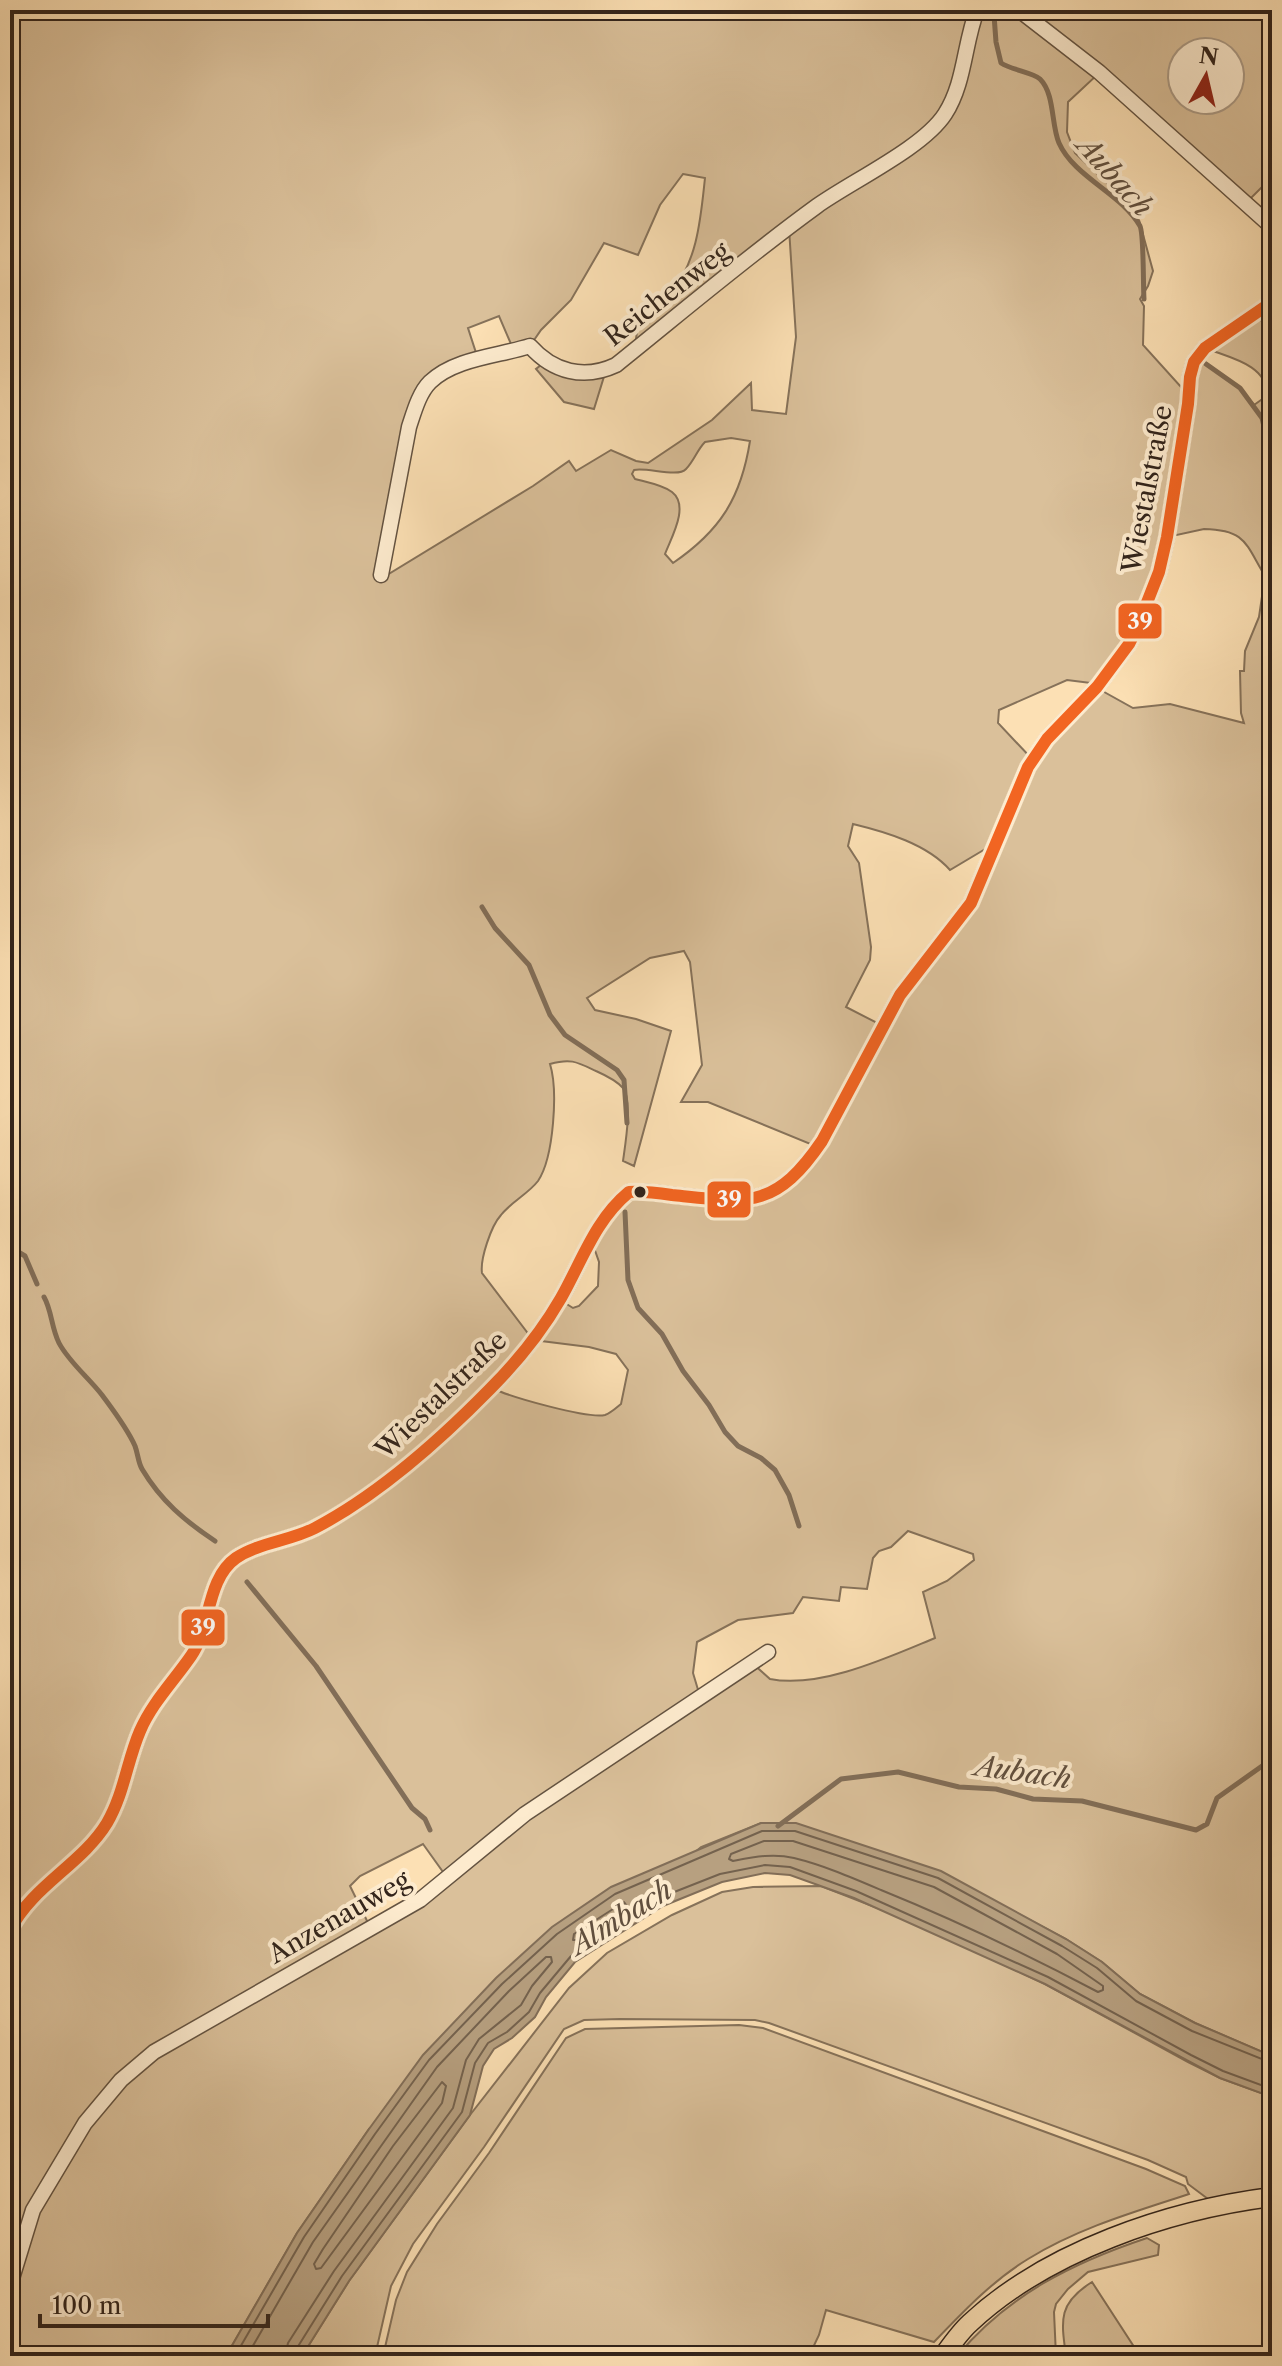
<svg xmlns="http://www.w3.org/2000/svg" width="1282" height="2366" font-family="'Libre Caslon Text',serif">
  <rect width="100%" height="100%" fill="#fce0b4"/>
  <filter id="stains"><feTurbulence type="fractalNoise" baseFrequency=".0025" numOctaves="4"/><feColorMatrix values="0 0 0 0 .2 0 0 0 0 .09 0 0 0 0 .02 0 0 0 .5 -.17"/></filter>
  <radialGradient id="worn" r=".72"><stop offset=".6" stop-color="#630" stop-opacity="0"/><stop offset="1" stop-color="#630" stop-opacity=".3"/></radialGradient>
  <path fill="#dac09a" stroke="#86725a" stroke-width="2" fill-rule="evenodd" d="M10,10H1272V177L1246,203L1099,73L1068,102L1067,132L1075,153L1127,202L1139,220L1153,271L1148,286L1140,299L1144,306L1143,345L1181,387H1189L1198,357L1240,388L1254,405L1268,395C1266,364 1230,358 1205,348L1258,319L1272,325V2056L1195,2023L1140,1994L1102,1962L1066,1939L1009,1909L761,1823L701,1847L369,2129L297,2233L226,2356H10ZM1182,52H1230V100H1182ZM683,174L705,178C701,214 698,263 671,291C662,299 650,306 640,313L634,351L789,228L796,337L786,414L752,410L751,383L712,420L648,463L636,461L611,450L576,471L569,461L533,486L387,575L417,406L445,371L478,359L468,328L499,316L514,351L530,346L541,330L571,300L604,243L638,255L660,205ZM731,438L750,441C741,498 720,531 673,563L665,554C671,538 690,506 672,492C663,485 646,482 635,479L632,474L634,470C647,467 678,478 686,469C694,461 697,450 705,442ZM1204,529C1246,530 1245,543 1265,576L1259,617L1245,651L1244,671H1240L1241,713L1244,723L1170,704L1133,708L1097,688L1137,628L1167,537ZM1067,680L1091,683L1032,759L998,723L999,710ZM853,824C886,832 927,844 950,870L997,842L958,921L883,1026L846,1007L870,960L871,947L859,863L848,846ZM684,951L690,962L702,1065L681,1102H708L818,1147L768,1195L629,1192L591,1239L599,1262L598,1286L579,1306L573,1308L565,1303L533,1340L482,1273C480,1259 491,1226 501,1215C511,1202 528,1194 538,1181C554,1157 558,1090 550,1064C571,1058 577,1062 596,1071C605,1075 616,1080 623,1088C633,1100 625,1146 623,1161L634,1166L671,1031L636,1019L595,1010L587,998L650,958ZM533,1340L589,1347L616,1354L628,1370L621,1404C616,1408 611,1413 605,1415C588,1419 510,1397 492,1388ZM908,1531L973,1554L974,1560L947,1581L923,1592L935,1638C889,1657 820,1689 770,1679L752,1663L699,1693L693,1673L697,1642L738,1620L793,1613L803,1597L839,1601L841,1587L867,1589L873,1558L879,1551L891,1547ZM423,1844L448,1879L371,1929L350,1886L360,1876Z
    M546,361L606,370L594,409L564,402L536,369Z
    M821,1886L903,1918L1045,1984L1188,2062L1220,2078L1272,2097V2197L1216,2205L1188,2184L1186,2177L1148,2160L769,2023L755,2020L620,2019L584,2020L564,2029L484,2147L413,2244L391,2286L375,2356H302L349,2281L470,2115L569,1988L607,1953L672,1915L722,1892L753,1887Z
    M739,2025L763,2028L1146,2169L1185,2186L1189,2194C1134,2212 1078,2228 1028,2259C992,2281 963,2312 934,2342L826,2310L819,2335L809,2356H383L396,2300L407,2272L437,2224L489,2153L566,2038L585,2029Z
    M1147,2238L1159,2245L1158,2255L1088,2272L1068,2289L1056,2304L1054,2312L1056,2356H957C1008,2295 1072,2263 1147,2238Z
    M1092,2282L1140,2356H1066C1061,2320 1058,2303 1092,2282Z"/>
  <path fill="#b7a080" stroke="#826e58" stroke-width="2" d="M761,1823H796L941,1871L1066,1939L1102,1962L1140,1994L1195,2023L1272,2056V2097L1220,2078L1045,1984L854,1898L790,1875L765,1873L722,1882L663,1906L575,1962L546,1997L535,2017L512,2038L494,2049L483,2066L470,2115L349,2281L302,2356H226L297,2233L369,2129L423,2055L496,1978L552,1927L611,1887Z"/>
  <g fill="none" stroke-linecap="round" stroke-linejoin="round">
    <path stroke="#74624e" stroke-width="2" d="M764,1841H793L934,1887L1057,1954L1103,1986V1990L1098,1992C1028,1955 955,1920 881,1890C853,1878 823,1865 794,1858C773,1853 754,1857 733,1861L729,1859L731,1854Z
      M624,1902L627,1906L625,1910L580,1940H573L574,1934Z
      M442,2082L446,2086L442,2103L321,2268L316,2269L314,2264L323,2249L393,2146Z
      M235,2356L304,2237L375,2134L429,2060L502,1984L557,1934L615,1894L762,1831H795L938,1878L1062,1946L1097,1968L1136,2001L1192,2031L1272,2063
      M247,2356L313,2242L437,2067L509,1991L546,1957H551L552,1962L532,1986L521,2005L479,2039L466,2060L453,2108L334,2271L288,2343L285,2356
      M295,2356L297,2348L342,2276L462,2112L475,2063L488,2043L507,2032L529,2012L540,1993L571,1956L659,1898L720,1874L765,1865L790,1867L856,1891L1048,1977L1191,2055L1223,2071L1272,2089"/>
    <path stroke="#826e58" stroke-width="5" d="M994,15L996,42L1001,63C1012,70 1034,73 1040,79C1055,94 1051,125 1059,143C1074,177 1122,194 1140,226C1144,234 1143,286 1144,299
      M1206,364L1240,388L1262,418L1266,435L1264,480L1272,498
      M482,907L495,928L529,965L550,1015L565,1035L617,1070L624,1080L627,1123
      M625,1212L628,1280L638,1308L662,1334L683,1371L709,1405L725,1432L738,1446L761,1458L775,1470L789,1495L799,1526
      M10,1247L25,1256L37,1284
      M44,1297C52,1311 51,1327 59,1343C69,1362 88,1377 102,1395C113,1410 127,1428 135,1446C138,1454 138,1462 142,1469C161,1501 185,1521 215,1541
      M247,1582L316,1666L412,1808L425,1819L430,1830
      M778,1826L841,1779L898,1772L959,1787L996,1789L1033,1799L1082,1801L1196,1830L1207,1824L1217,1798L1272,1759"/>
    <defs>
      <path id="minor" d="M1019,10L1099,72L1272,227
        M381,575L409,427C414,412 419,393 430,382C455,358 499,356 530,346C553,372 584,380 616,365C682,312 748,256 817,206C852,181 923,148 945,114C965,83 964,44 977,10
        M10,1930C32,1886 82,1864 107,1823C124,1794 127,1761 140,1731C152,1703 173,1682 191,1656C211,1628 206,1579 236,1558C258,1543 290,1541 315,1528C380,1494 439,1441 490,1389C517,1362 542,1331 561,1298C582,1261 595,1220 629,1192C644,1191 658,1193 672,1195C748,1203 775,1210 822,1141L900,995L971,903L1028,767L1047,739L1097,687L1129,644L1137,628L1159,572L1167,537L1188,404L1190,377L1194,362L1205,348L1272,302
        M10,2285L33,2210L85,2123L121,2080L154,2052L420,1900L525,1814L768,1652"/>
      <path id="major" d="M943,2356C951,2345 960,2332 970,2323C1047,2251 1169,2210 1272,2197"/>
    </defs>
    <use href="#minor" stroke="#645341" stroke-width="17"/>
    <use href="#major" stroke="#32241b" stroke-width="21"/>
    <use href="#minor" stroke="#fdebce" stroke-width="14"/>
    <use href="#major" stroke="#fce0b4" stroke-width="18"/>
    <defs>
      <path id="bus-1" d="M10,1930C32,1886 82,1864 107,1823C124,1794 127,1761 140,1731C152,1703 173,1682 191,1656C211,1628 206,1579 236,1558C258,1543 290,1541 315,1528C380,1494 439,1441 490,1389C517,1362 542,1331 561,1298C582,1261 595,1220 629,1192C644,1191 658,1193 672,1195C748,1203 775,1210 822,1141L900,995L971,903L1028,767L1047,739L1097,687L1129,644L1137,628L1159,572L1167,537L1188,404L1190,377L1194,362L1205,348L1272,302"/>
    </defs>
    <use href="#bus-1" stroke="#fdebce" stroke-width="18"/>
    <use href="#bus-1" stroke="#f26522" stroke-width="12"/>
  </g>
  <circle fill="#32241b" stroke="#fdebce" stroke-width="3" cx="640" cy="1192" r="7"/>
  <g text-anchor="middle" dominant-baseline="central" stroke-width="8" stroke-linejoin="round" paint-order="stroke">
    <g font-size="26" fill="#32241b" stroke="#fdebce">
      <text transform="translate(667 294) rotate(-38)">Reichenweg</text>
      <text transform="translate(1147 489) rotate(-79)">Wiestalstraße</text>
      <text transform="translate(441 1395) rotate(-44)">Wiestalstraße</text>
      <text transform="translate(339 1917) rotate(-30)">Anzenauweg</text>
    </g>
    <g font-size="28" font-style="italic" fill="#614f3e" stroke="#fdebce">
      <text transform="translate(1115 176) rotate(48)">Aubach</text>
      <text transform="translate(1023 1772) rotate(8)">Aubach</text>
      <text transform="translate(621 1917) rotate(-32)">Almbach</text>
    </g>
  </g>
  <g stroke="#fdebce" stroke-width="3">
    <rect x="1117" y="602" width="46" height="38" rx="8" fill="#f26522"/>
    <rect x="706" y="1180" width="46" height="39" rx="8" fill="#f26522"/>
    <rect x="180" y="1608" width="46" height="39" rx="8" fill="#f26522"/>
  </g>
  <g font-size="22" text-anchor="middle" font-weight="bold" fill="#fff">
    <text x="1140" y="629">39</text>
    <text x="729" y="1207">39</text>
    <text x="203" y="1635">39</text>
  </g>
  <rect width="1282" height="2366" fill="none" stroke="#fce0b4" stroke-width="40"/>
  <rect x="12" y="12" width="1258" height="2342" fill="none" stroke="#32241b" stroke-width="4"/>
  <rect x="20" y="20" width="1242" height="2326" fill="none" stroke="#32241b" stroke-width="2"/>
  <g transform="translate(1206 76) rotate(8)"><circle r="38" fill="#fdebce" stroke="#ac9b86" stroke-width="2"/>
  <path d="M0-6L14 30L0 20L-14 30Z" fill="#8f2418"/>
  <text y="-12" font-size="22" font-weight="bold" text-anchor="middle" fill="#32241b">N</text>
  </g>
  <path d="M40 2314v12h228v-12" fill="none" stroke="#32241b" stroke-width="4"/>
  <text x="52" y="2314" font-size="24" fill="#32241b" stroke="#fdebce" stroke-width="6" paint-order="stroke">100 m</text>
  <rect width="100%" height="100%" filter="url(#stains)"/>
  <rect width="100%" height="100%" fill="url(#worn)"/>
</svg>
